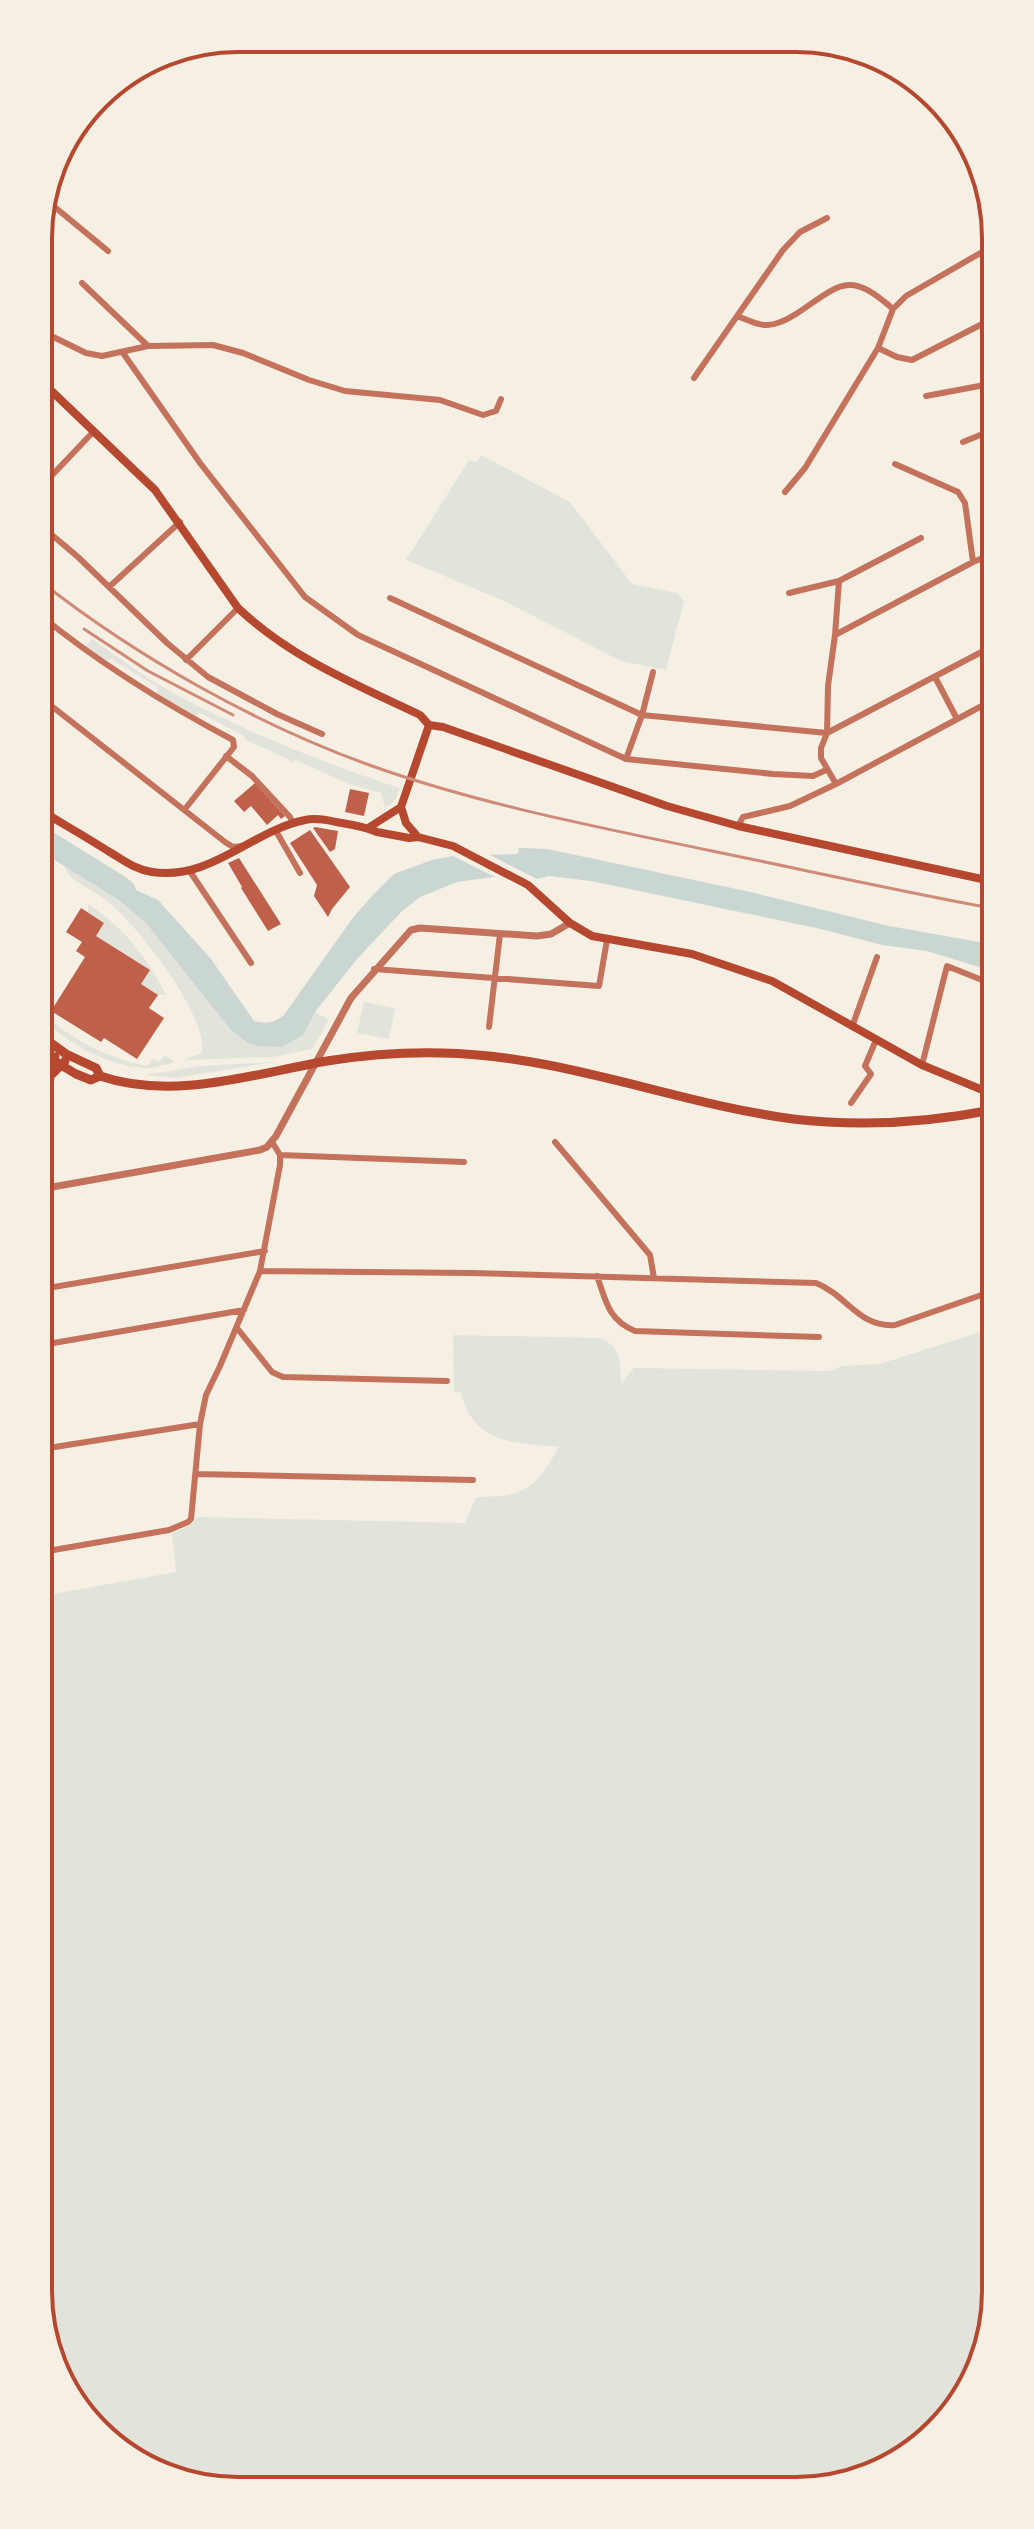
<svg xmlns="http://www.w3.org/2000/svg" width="1034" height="2529" font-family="'Golos Text',sans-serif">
  <rect width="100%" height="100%" fill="#f6efe4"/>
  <path fill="#e2e4dc" d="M481,455L570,502L632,584L677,593L684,601L666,670L621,661L502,600L406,560L469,460L476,463Z
    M92,639C120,659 149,680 179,696C246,732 328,765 400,788L394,802L385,808L381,793L349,784L296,760L291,764L290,760L246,740L244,736L200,713L194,717L158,694L157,687L111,659L105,661L85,647Z
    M64,865L119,900L147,923L230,1029L303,1035L315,1012L329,1020L312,1049L273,1057L183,1060L202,1053C207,1013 137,925 106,900C93,890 68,881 64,865Z
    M88,904C125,929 146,955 166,995H158L141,984L149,970L96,936L104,923L88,912Z
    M364,1002L395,1008L389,1039L357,1033Z
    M41,1012C71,1039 107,1058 147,1066L153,1059L159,1062L165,1055L175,1062C167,1064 158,1067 150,1068C113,1069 64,1043 41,1016Z
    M275,1062L175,1078L144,1075L201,1066Z
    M993,1328L996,2304L954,2413L907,2458L847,2484L199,2487L106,2441L45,2342L43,1596L176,1572L172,1533L189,1526L198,1517L465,1523L476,1497C525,1497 535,1489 559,1447C516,1443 473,1444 461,1393L454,1392L453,1335L601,1338C622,1348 620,1364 621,1384L634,1368L829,1371L842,1366L880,1364Z"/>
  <path fill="#c9d6d2" d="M40,824L127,878L134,884L136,890L158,900L211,959L254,1021C267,1024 274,1023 284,1015L352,919L372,896L394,874L432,860L453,856L518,854L519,848L547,849L746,891L889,926L979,942L992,946V971L927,951L882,945L821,929L591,881L549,876L537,879L493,877L457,882L420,897L401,912L357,959L315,1012L303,1035L282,1047L257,1046L248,1043L230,1029L146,923L119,900L40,851Z"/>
  <path fill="#f6efe4" d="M462,850H480L537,879L532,882L503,881L453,856Z"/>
  <path fill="#bf614a" d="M255,783L285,816L281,819L278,815L267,825L251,806L244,812L234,801Z
    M350,789L369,793L364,816L345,812Z
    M315,827L338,831L335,849L330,852L313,828Z
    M310,830L350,887L332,909L328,917L314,896L317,885L290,843Z
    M239,858L281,924L268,931L241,888L242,887L228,863Z
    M81,908L104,923L96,936L150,970L141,984L158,995L149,1008L164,1018L137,1059L104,1038L101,1042L51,1011L85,957L76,951L82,942L66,932Z"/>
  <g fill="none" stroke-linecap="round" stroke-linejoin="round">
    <path stroke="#c5725c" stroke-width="6" d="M45,199L108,251
      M82,283L148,346
      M737,316C746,319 758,326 767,325C778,325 788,319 796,314C840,285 848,269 893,309
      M39,330L86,353L102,356L148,346L213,345L243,353L309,380L345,391L440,400L483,415L496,411L501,399
      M878,348L897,357L912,360L990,320
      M123,353L200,463L305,597L358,635L626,759L773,774L813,776L826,770
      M694,378L783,250L800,232L827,218
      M926,396L990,384
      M963,442L990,431
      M895,464L958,492L965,503L973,562
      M39,489L94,431
      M785,492L805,468L878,348L893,309L906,296L989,248
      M39,524L78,557L167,643L208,677L277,714L322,734
      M109,587L180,522
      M789,593L839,581L921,538
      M390,598L642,715L827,733L991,647
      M40,615C100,664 165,704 233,740L234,747L185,809
      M835,635L973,562L990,555
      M186,660L238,608
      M935,677L957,719
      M40,697L225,842L233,847L242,846
      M226,756L252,776L290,817L293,823
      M626,759L642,715L653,672
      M836,784L821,758V748L827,733L828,686L835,635L839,581
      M738,826L743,817L790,806L836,784L991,701
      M276,831L300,873
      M189,870L251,963
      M374,969L599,986L607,940
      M489,1027L500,934
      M852,1027L877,957
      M922,1065L947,966L992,984
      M851,1103L871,1074L865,1066L876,1040
      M555,1142L650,1255L654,1278
      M280,1155L464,1162
      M260,1271L472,1273L816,1283C847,1295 859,1328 895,1325L993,1291
      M597,1276C606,1301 608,1320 635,1331L819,1337
      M42,1289L265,1251
      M237,1328L272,1372L283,1377L447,1381
      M42,1345L244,1310
      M42,1449L200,1424
      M196,1474L473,1480
      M42,1552L169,1530L188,1522L191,1519L200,1424L206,1395L220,1366L260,1271L280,1165V1155L272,1142"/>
    <path stroke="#c5725c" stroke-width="7" d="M41,1189L260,1150L267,1147L276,1136L351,998L411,930L420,928L537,936L551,934L570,923"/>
    <path stroke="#b5482f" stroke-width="8" d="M39,379L155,490L238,608C291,658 355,684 420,715L429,725
      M429,725L443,727L667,806L738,826L991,881
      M401,807L406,823L418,837
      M40,810C63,824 86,837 108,851C123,860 134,869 152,872C211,881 251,831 305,820C317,817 330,821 342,823C354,825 366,827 377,832L409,838L418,837L453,846L528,885L570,923L592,936L692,954L772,981L922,1065L985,1091L992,1096
      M368,828L401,807L429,725"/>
    <path stroke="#b5482f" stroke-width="9" d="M41,1036L66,1054L96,1068L100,1076
      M41,1053L76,1074L91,1080L100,1076C174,1101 252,1074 327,1061C365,1055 403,1052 442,1053C562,1055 675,1103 793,1119C860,1127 926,1123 992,1110
      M41,1072L55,1057
      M41,1085L65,1061"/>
    <path stroke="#cf8b77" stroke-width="3" d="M40,581C137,657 255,724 372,766C482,805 598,827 712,851C805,870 898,891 991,908
      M84,629L148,671L233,715"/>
  </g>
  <path d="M0 0H1034V2529H0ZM238 52H796A186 186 0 0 1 982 238V2291A186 186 0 0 1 796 2477H238A186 186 0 0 1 52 2291V238A186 186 0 0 1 238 52Z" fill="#f6efe4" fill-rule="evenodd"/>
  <path fill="none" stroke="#b5482f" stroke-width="4" d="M238 52H796A186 186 0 0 1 982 238V2291A186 186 0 0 1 796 2477H238A186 186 0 0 1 52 2291V238A186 186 0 0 1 238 52Z"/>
</svg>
